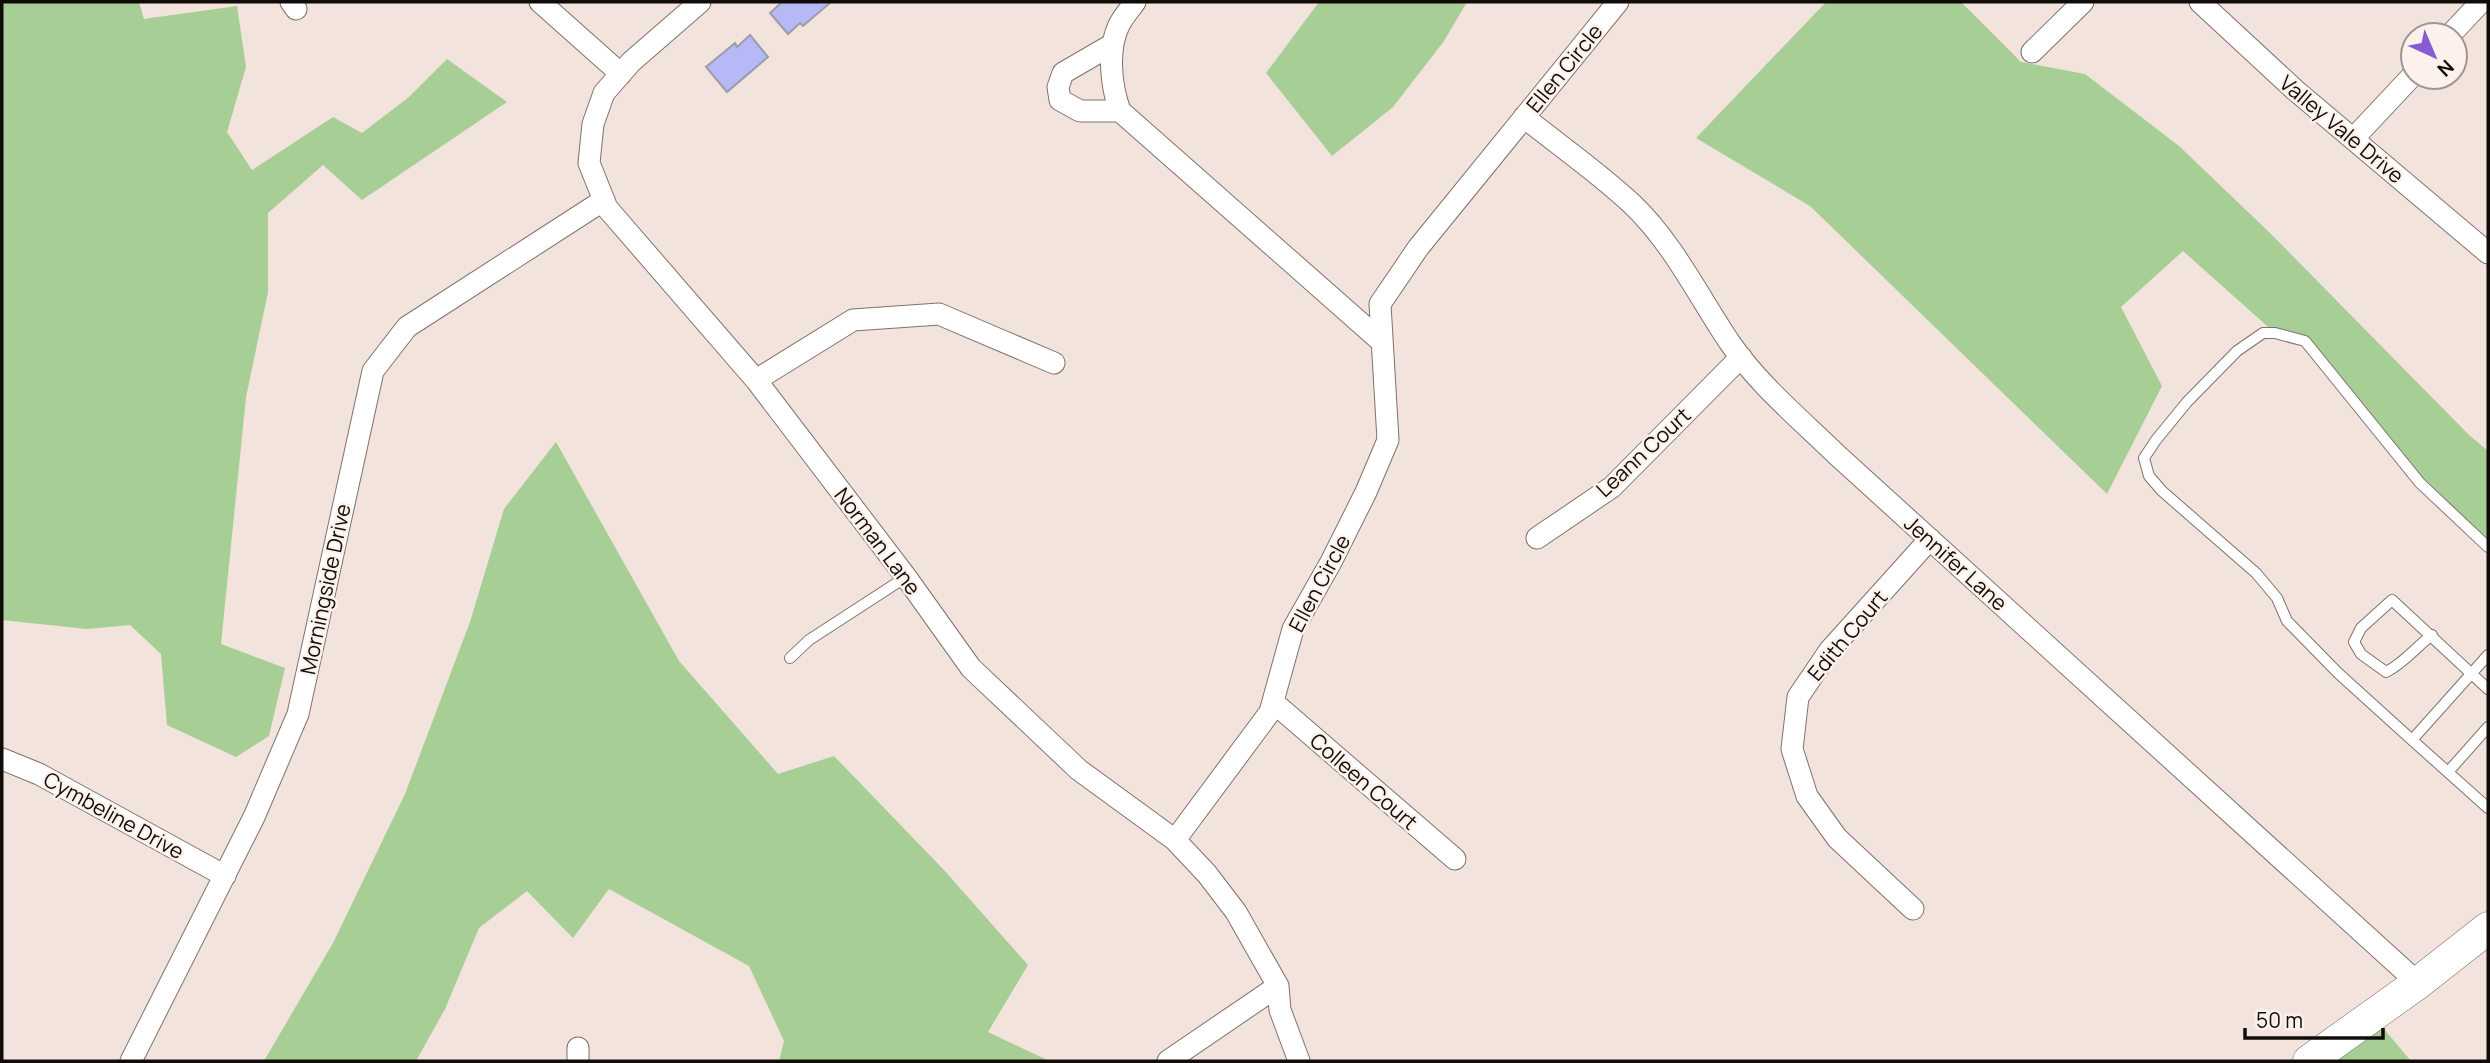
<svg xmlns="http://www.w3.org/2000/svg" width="2490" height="1063" font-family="Manrope,sans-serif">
  <rect width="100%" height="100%" fill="#f2e3dc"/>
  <path fill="#a7ce94" d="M2,2H139L144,19L237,6L246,67L227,132L252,170L333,117L362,133L409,97L447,59L507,102L362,200L323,165L268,213V292L246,397L221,644L285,668L269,736L236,757L167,725L161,654L130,625L87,629L2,620Z
    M1319,2H1467L1444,41L1393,107L1332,156L1266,73Z
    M1826,2H1961L2021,62L2085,74L2179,146L2270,233L2469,435L2488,451V547L2420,483L2305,341L2275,333L2183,251L2121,307L2162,386L2107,494L1810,206L1696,138Z
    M556,442L679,661L778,774L834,756L943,869L1028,965L988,1032L1049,1061H779L784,1041L749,966L609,889L573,938L527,891L479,928L445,1009L416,1061H264L333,943L405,794L470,622L504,509Z
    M2372,1015L2411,1061H2308Z"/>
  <path fill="#b7b9f7" stroke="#9c9daa" stroke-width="2" d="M782,2H831L803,26L800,23L788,34L770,13Z
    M750,35L768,57L727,92L706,67L735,43L737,47Z"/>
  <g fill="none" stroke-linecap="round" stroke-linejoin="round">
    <defs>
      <path id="lane" d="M2488,547L2420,483L2305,341L2275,333H2263L2237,351L2187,402L2156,440L2144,458L2149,476L2162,491L2256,573L2277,598L2287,621L2338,673L2412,740L2488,655
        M2432,635C2416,647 2404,663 2386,672L2361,654L2354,642L2361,628L2392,600L2488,689
        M790,658L809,640L906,577
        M2412,740L2488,808
        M2448,772L2488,727"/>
      <path id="street" d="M291,2L296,9
        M540,2L621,74
        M700,2L631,62L604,93L593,124L589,163L607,208L756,380L906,577L971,668L1079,770L1175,840L1207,874L1236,912L1278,986L1280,1010L1299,1061
        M1135,2C1130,9 1123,17 1119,25C1107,50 1111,86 1120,111L1382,342
        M2200,2L2295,90L2488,253
        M2450,35L2481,2
        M1113,44L1063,73L1058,87L1060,100L1080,111H1120
        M2032,52L2083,2
        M1524,117C1560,146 1599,173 1632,204C1673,243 1699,297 1730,343C1759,385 1800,419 1837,455L2418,983
        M2353,139L2413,75
        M756,380L853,320L939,314L1054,363
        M1537,538L1612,487L1741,357
        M1273,702L1455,859
        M2,759L39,774L225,876
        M1175,840L1270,712L1293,629L1331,562L1366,492L1388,440L1380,304L1418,248L1618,2
        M1913,909L1837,838L1807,796L1792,749L1798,697L1830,650L1930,539
        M131,1061L254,817L298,714L373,371L407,327L604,200
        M578,1061V1048
        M1168,1061L1278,986"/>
      <path id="secondary" d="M2309,1061L2418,983L2488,928"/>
    </defs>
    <use href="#lane" stroke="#7f726c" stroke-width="12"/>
    <use href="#street" stroke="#7f726c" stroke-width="23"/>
    <use href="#secondary" stroke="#7f726c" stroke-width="33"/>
    <use href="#lane" stroke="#fff" stroke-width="10"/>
    <use href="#street" stroke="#fff" stroke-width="21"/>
    <use href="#secondary" stroke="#fff" stroke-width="32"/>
  </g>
  <g text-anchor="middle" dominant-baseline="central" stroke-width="5" stroke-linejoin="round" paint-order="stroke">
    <g font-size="21" fill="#110c09" stroke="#fdf1eb">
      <text transform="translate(1564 68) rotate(-51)">Ellen Circle</text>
      <text transform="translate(2342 129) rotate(40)">Valley Vale Drive</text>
      <text transform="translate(1643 452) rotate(-43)">Leann Court</text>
      <text transform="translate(878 541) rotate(53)">Norman Lane</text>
      <text transform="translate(1956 563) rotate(42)">Jennifer Lane</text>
      <text transform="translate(1319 583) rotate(-62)">Ellen Circle</text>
      <text transform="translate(325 589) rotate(-78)">Morningside Drive</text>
      <text transform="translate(1847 635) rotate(-50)">Edith Court</text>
      <text transform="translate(1364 781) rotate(41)">Colleen Court</text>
      <text transform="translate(114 815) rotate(29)">Cymbeline Drive</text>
    </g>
  </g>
  <rect width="2490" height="1063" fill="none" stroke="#110c09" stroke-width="7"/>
  <g transform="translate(2434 56) rotate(136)"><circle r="33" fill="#fdf1eb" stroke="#9f9591" stroke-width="2"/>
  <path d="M0-5L12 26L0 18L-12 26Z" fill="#885ad3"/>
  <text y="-10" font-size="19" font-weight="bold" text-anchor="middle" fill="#110c09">N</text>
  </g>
  <path d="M2245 1028v10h138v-10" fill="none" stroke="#110c09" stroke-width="3.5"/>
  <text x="2256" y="1028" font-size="21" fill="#110c09" stroke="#fdf1eb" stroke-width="5" paint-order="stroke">50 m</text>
</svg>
